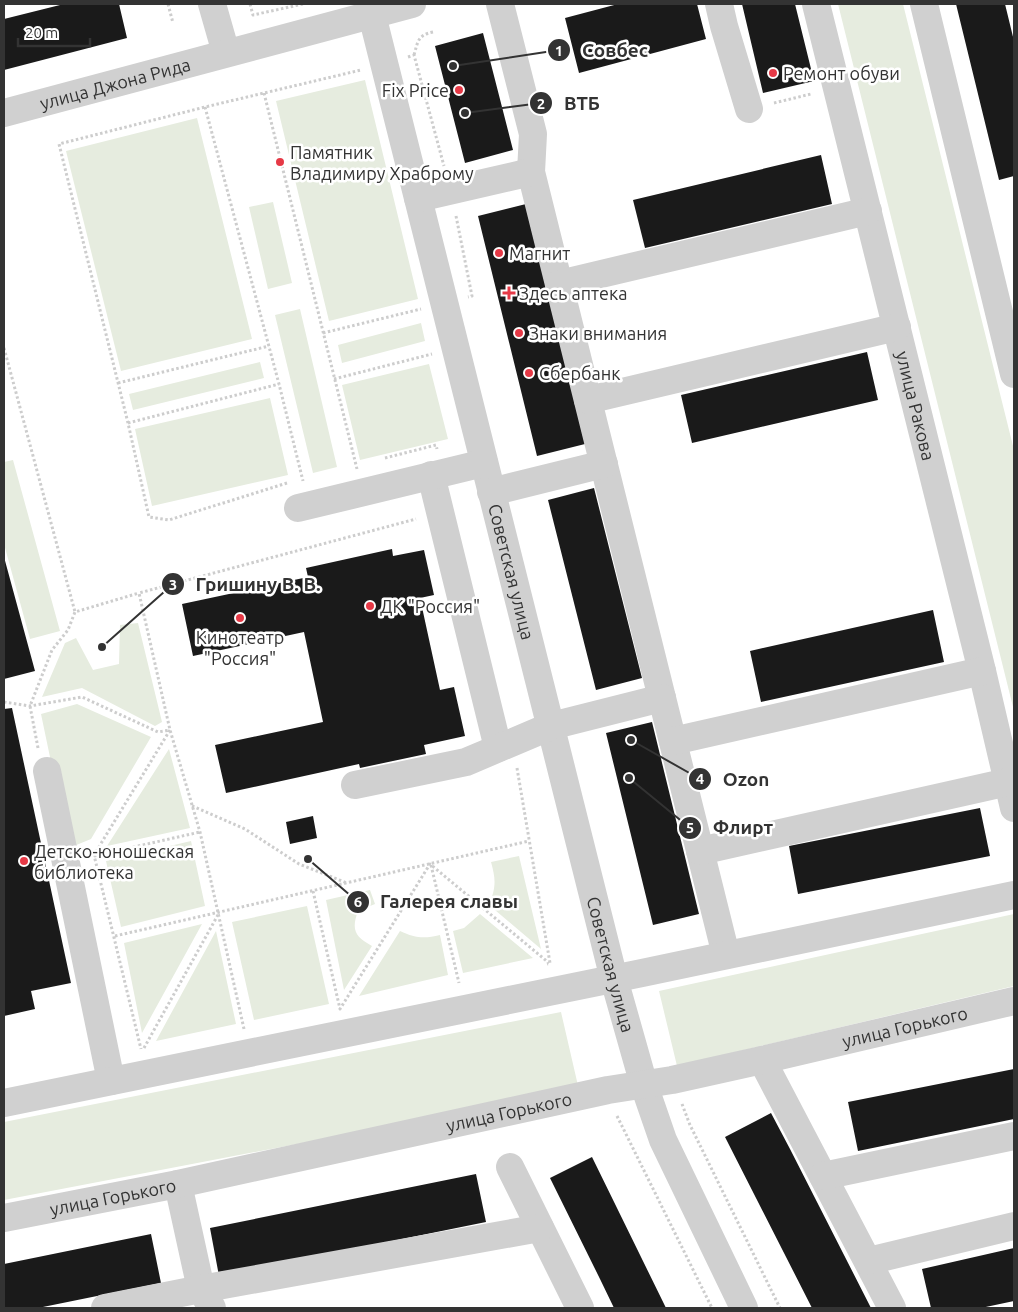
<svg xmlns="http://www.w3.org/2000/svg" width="1018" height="1312" font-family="Ubuntu,sans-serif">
  <rect width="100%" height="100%" fill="#fff"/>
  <path fill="#e6ecdf" d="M838,4H903L1014,450V711Z
    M365,80L418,299L329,321L276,101Z
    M197,118L252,339L121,371L66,151Z
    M273,202L292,283L268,289L249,207Z
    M300,309L337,467L313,473L275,315Z
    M421,323L425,341L342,363L338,345Z
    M260,362L264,378L133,410L129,394Z
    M429,364L448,439L360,460L342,385Z
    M270,398L288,475L152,506L135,429Z
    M13,460L60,631L30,639L4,544V462Z
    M138,623L162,722L155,726L82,688L42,697L65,643L76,638L93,670L119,664L120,625Z
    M77,704L151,737L91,839L69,848L41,714Z
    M169,749L190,828L107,846Z
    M191,841L205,906L121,927L106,861Z
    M519,856L541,949L489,905C496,887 496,880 491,862Z
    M370,890L375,904L358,911C351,930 355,937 372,946L344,990L326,900Z
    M307,906L329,1004L254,1020L232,922Z
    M480,914L533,958L463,973L453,931L464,928Z
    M1014,914V986L677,1066L659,991Z
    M202,924L142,1033L124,943Z
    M216,931L236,1024L156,1041Z
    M400,931C415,938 424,939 440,935L448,975L359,996Z
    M561,1012L579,1090L4,1200V1122Z"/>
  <path fill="#1a1a1a" d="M64,4H119L127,38L4,70V19Z
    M618,4H697L706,39L579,73L565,18Z
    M742,4H795L814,81L763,93Z
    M956,4H1005L1014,41V176L999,180Z
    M483,33L513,150L465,163L435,46Z
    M821,155L832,204L645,248L633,200Z
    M526,204L585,444L537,456L478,216Z
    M867,352L878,400L692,443L681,395Z
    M594,488L642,678L596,690L548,500Z
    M392,549L393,556L424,550L434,595L420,598L440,690L454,687L465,736L424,745L426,754L360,768L359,764L226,793L215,745L323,722L304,632L193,656L182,604L308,577L306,568Z
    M4,557L35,671L4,679Z
    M933,610L944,662L761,702L750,651Z
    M12,708L71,983L31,991L35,1009L4,1016V709Z
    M652,722L699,914L653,925L606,733Z
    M980,808L990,856L798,894L789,846Z
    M313,816L317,838L290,844L286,822Z
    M1014,1069V1119L858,1151L848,1102Z
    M771,1113L790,1149L871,1308H812L725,1137Z
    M592,1157L666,1308H614L600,1279L550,1178Z
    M476,1174L486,1222L219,1276L210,1228Z
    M151,1234L161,1283L38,1308H4V1264Z
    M1014,1248V1301L981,1308H931L922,1269Z"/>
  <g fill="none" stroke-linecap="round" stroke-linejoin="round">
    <path stroke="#cdcdcd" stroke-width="3" stroke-dasharray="2.5 2.5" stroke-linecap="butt" d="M168,4L173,23
      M250,4L253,15L303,4
      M414,55C418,41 418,35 433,32
      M408,57L414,55L444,166
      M264,93L357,469
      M774,103L811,94
      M205,107L279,384L303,481
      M456,216L472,296L468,297
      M323,333L421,309
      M4,348L75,612
      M334,379L432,354
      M118,383L269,346
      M128,423L279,384
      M385,458L436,445L437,449
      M287,483L169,520L149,517L128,423L59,144L205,107L361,70
      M4,702L30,706L82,697L158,732L170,730L94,855L141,1049
      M38,748L30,706L52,650L68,630L75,612L139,593
      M517,768L550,963L547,964
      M192,806L245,829L299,864L347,883
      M94,856L200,832
      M431,865L459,983
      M313,891L340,1009L430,864L549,963
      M115,936L529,841
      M244,1029L200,832L170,730L139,593L416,519
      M144,1048L219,913
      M682,1104L690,1125L780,1308
      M617,1116L712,1308"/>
    <g stroke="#d0d0d0" stroke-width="28">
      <path d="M212,4L226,53"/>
      <path d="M500,4L533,134L531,172L726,955"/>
      <path d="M719,4L724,26L749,109"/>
      <path id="s1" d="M816,4L982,671L1014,808"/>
      <path d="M924,4L1014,374"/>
      <path id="s2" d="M372,15L614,979L644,1085L663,1140L744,1308"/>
      <path id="s3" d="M4,113L412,4"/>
      <path d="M418,198L531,172"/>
      <path d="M559,284L868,211"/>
      <path d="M588,400L897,327"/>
      <path d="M431,475L498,748"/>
      <path d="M491,492L604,464"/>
      <path d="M298,508L484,463"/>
      <path d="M673,741L982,671"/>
      <path d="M47,771L111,1081"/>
      <path d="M355,785L466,762L551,726L662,698"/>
      <path d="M700,851L1008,782"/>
      <path d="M762,1060L892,1308"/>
      <path d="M4,1103L642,973L1014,895"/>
      <path d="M510,1167L580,1308"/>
      <path d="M823,1176L1014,1136"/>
      <path d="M178,1184L201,1289L212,1308"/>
      <path id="s4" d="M4,1218L178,1184L608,1090L672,1080L762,1060L1014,1001"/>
      <path d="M868,1261L1014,1226"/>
      <path d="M105,1308L201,1289L540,1228"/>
    </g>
  </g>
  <g fill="#e63946" stroke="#fff" stroke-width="2">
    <circle cx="773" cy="73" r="5"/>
    <circle cx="459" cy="90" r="5"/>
    <circle cx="280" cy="162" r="5"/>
    <circle cx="499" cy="253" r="5"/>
    <path d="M506.5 285.5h5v5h5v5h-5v5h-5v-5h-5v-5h5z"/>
    <circle cx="519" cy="333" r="5"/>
    <circle cx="529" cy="373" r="5"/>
    <circle cx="370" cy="606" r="5"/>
    <circle cx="240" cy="618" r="5"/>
    <circle cx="24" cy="861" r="5"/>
  </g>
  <g text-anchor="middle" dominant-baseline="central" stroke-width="5" stroke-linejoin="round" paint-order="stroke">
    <g font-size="18" fill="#333" stroke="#fff" text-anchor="start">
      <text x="783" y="73">Ремонт обуви</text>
      <text x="449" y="90" text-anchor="end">Fix Price</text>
      <text x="290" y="152">Памятник<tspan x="290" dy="21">Владимиру Храброму</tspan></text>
      <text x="509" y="253">Магнит</text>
      <text x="519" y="293">Здесь аптека</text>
      <text x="529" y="333">Знаки внимания</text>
      <text x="539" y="373">Сбербанк</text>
      <text x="380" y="606">ДК "Россия"</text>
      <text x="240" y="637" text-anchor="middle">Кинотеатр<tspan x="240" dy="21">"Россия"</tspan></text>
      <text x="34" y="851">Детско-юношеская<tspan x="34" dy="21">библиотека</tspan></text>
    </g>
    <g font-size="18" fill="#333" stroke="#fff">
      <text stroke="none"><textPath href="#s3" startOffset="115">улица Джона Рида</textPath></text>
      <text stroke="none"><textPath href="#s1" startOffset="414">улица Ракова</textPath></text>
      <text stroke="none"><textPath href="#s2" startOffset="574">Советская улица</textPath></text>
      <text stroke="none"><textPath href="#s2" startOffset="979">Советская улица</textPath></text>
      <text stroke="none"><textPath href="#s4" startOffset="921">улица Горького</textPath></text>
      <text stroke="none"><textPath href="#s4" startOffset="516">улица Горького</textPath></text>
      <text stroke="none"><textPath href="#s4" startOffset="111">улица Горького</textPath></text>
    </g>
  </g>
  <path fill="none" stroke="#333" stroke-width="2" d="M453 66L559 50M465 113L541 103M102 647L173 584M631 740L700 779M629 778L690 828M308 859L358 902"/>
  <g fill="#333" stroke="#fff" stroke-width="2">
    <circle cx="453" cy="66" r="5"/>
    <circle cx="465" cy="113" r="5"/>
    <circle cx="102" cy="647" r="5"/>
    <circle cx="631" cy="740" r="5"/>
    <circle cx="629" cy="778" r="5"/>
    <circle cx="308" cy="859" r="5"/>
    <circle cx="559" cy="50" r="12"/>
    <circle cx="541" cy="103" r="12"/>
    <circle cx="173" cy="584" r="12"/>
    <circle cx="700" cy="779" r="12"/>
    <circle cx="690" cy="828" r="12"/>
    <circle cx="358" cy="902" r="12"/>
  </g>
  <g font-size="15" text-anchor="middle" font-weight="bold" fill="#fff">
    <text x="559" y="56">1</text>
    <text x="541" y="109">2</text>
    <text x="173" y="590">3</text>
    <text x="700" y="784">4</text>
    <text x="690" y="833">5</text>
    <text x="358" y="907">6</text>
  </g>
  <g font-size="19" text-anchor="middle" font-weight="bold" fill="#333" stroke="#fff" stroke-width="5" stroke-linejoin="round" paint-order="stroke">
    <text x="615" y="57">Совбес</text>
    <text x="582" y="110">ВТБ</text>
    <text x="258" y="591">Гришину В. В.</text>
    <text x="746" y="786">Ozon</text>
    <text x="743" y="834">Флирт</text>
    <text x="449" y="908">Галерея славы</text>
  </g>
  <rect width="1018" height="1312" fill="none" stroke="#333333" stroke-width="10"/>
  <path d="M18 38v8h72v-8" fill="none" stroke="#333333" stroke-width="2.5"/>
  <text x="25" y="38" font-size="15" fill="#333333" stroke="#ffffff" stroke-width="4" paint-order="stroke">20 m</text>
</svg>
